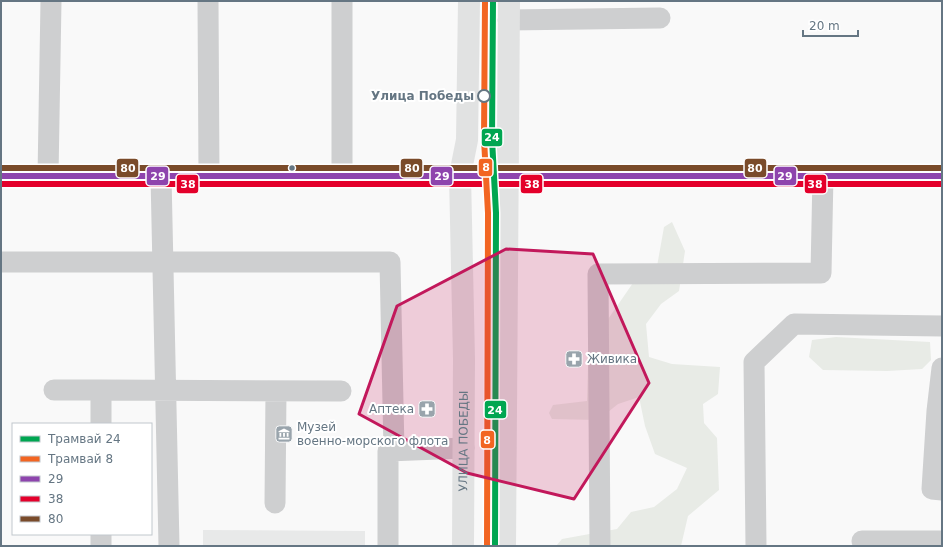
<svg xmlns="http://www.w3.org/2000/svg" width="943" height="547" font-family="'DejaVu Sans',sans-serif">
  <rect width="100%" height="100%" fill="#f9f9f9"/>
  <path fill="#e8e9e9" d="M203,530L365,531V546H203Z"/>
  <path fill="#e8ebe6" d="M672,222L685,251L679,291L661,304L646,324L649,357L672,364L720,367L718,394L703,404L704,423L717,438L719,490L688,516L681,546H556L562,539L617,529L631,512L654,507L677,489L687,468L655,454L645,426L639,397L618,404L598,420L552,419L549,413L553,405L587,401L589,334L604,325L635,280L656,272L664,227Z
    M836,337L930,342L931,360L922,369L887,371L823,370L809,357L812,340Z"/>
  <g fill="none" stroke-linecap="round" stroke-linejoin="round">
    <path stroke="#cecfd0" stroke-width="21" d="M208,1L209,177
      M508,20L660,18
      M48,176L51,1
      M161,176L169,546
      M342,176V1
      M1,262H390L394,451
      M942,368L937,411L932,489L942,490
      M54,390H101
      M101,424V390L341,391
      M275,503L276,391
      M862,541H942
      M101,546V534
      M388,546V451L464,448
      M600,546L598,274L821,273L823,175
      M756,546L754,362L794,324L942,326"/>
    <g stroke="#e1e2e2" stroke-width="22">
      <path d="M1,176L209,177L550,175L942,176"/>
      <path id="s1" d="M463,546L464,359L460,175L467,140L469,1"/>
      <path d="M505,546L509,1"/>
    </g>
    <defs>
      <path id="bus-1" d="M1,176H942"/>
      <path id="bus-2" d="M1,184H942"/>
      <path id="bus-3" d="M1,168H942"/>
    </defs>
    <use href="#bus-1" stroke="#fff" stroke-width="9"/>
    <use href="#bus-2" stroke="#fff" stroke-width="9"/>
    <use href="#bus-3" stroke="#fff" stroke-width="9"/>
    <use href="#bus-1" stroke="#8e44ad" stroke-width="6"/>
    <use href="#bus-2" stroke="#e4002b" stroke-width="6"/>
    <use href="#bus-3" stroke="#7a4b2a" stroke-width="6"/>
    <defs>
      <path id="tram-1" d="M493,1L492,139L496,213L495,546"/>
      <path id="tram-2" d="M485,1L484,139L488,213L487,546"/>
    </defs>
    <use href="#tram-1" stroke="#fff" stroke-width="9"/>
    <use href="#tram-2" stroke="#fff" stroke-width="9"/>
    <use href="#tram-1" stroke="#00a651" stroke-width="6"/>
    <use href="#tram-2" stroke="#f26522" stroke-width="6"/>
  </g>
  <path fill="#c2185b" fill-opacity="0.2" stroke="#c2185b" stroke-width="3" stroke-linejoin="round" d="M506,249L593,254L649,383L574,499L467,473L359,414L397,306Z"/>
  <defs>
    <symbol id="pharmacy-square" viewBox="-11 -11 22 22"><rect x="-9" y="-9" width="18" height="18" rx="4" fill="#99a4ac" stroke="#fff"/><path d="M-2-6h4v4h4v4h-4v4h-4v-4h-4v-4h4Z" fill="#fff"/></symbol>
    <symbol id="museum-square" viewBox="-11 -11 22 22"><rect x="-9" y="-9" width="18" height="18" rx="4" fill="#99a4ac" stroke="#fff"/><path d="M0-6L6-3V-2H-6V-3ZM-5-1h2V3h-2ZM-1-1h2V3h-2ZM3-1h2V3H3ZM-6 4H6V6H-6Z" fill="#fff"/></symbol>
  </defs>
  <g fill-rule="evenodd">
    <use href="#pharmacy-square" x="564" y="349" width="20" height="20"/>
    <use href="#pharmacy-square" x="417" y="399" width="20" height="20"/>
    <use href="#museum-square" x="274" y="424" width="20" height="20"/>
  </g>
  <circle fill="#fff" stroke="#657683" stroke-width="2" cx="484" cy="96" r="6"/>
  <circle fill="#657683" stroke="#fff" stroke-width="1.5" cx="292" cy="168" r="3.5"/>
  <g text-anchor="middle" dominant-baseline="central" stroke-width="4" stroke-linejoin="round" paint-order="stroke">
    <g font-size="12" font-weight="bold" fill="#657683" stroke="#fff" text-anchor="end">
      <text x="474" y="96">Улица Победы</text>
    </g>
    <g font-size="12" fill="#657683" stroke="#fff" text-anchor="start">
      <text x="587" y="359">Живика</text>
      <text x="414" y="409" text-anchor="end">Аптека</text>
      <text x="297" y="427">Музей<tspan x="297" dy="14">военно-морского флота</tspan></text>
    </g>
    <g font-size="12" fill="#657683" stroke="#fff">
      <text stroke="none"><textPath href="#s1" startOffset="105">УЛИЦА ПОБЕДЫ</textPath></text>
    </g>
  </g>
  <g stroke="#fff" stroke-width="1.5">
    <rect x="481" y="128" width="22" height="19" rx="4" fill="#00a651"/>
    <rect x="478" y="158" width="15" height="19" rx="4" fill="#f26522"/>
    <rect x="116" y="158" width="23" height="20" rx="4" fill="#7a4b2a"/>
    <rect x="400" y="158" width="23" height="20" rx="4" fill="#7a4b2a"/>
    <rect x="744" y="158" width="23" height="20" rx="4" fill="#7a4b2a"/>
    <rect x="146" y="166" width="23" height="20" rx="4" fill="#8e44ad"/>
    <rect x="430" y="166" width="23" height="20" rx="4" fill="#8e44ad"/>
    <rect x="774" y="166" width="23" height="20" rx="4" fill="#8e44ad"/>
    <rect x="176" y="174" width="23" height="20" rx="4" fill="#e4002b"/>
    <rect x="520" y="174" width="23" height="20" rx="4" fill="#e4002b"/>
    <rect x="804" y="174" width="23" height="20" rx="4" fill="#e4002b"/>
    <rect x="484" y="400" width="23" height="19" rx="4" fill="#00a651"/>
    <rect x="480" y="430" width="15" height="19" rx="4" fill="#f26522"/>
  </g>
  <g font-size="11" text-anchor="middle" font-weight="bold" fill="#fff">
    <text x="492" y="141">24</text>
    <text x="486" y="171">8</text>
    <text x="128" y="172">80</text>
    <text x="412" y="172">80</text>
    <text x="755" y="172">80</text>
    <text x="158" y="180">29</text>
    <text x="442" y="180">29</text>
    <text x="785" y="180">29</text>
    <text x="188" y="188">38</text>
    <text x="532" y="188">38</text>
    <text x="815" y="188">38</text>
    <text x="495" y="414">24</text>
    <text x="487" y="444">8</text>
  </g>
  <rect width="943" height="547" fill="none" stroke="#657683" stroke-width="4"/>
  <rect x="12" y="423" width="140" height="112" fill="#ffffff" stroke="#c1c8cd"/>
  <rect x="20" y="436" width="20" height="6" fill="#00a651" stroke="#c1c8cd"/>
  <text x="48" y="443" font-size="12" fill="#657683">Трамвай 24</text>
  <rect x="20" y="456" width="20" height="6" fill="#f26522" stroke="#c1c8cd"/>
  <text x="48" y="463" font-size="12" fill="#657683">Трамвай 8</text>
  <rect x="20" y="476" width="20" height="6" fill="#8e44ad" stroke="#c1c8cd"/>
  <text x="48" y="483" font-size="12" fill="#657683">29</text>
  <rect x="20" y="496" width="20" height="6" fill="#e4002b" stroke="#c1c8cd"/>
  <text x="48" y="503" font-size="12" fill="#657683">38</text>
  <rect x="20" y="516" width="20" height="6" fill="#7a4b2a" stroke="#c1c8cd"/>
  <text x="48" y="523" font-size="12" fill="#657683">80</text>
  <path d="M803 30v6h55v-6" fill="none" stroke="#657683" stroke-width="2"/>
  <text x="809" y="30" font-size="12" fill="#657683" stroke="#ffffff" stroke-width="3" paint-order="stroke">20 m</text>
</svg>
